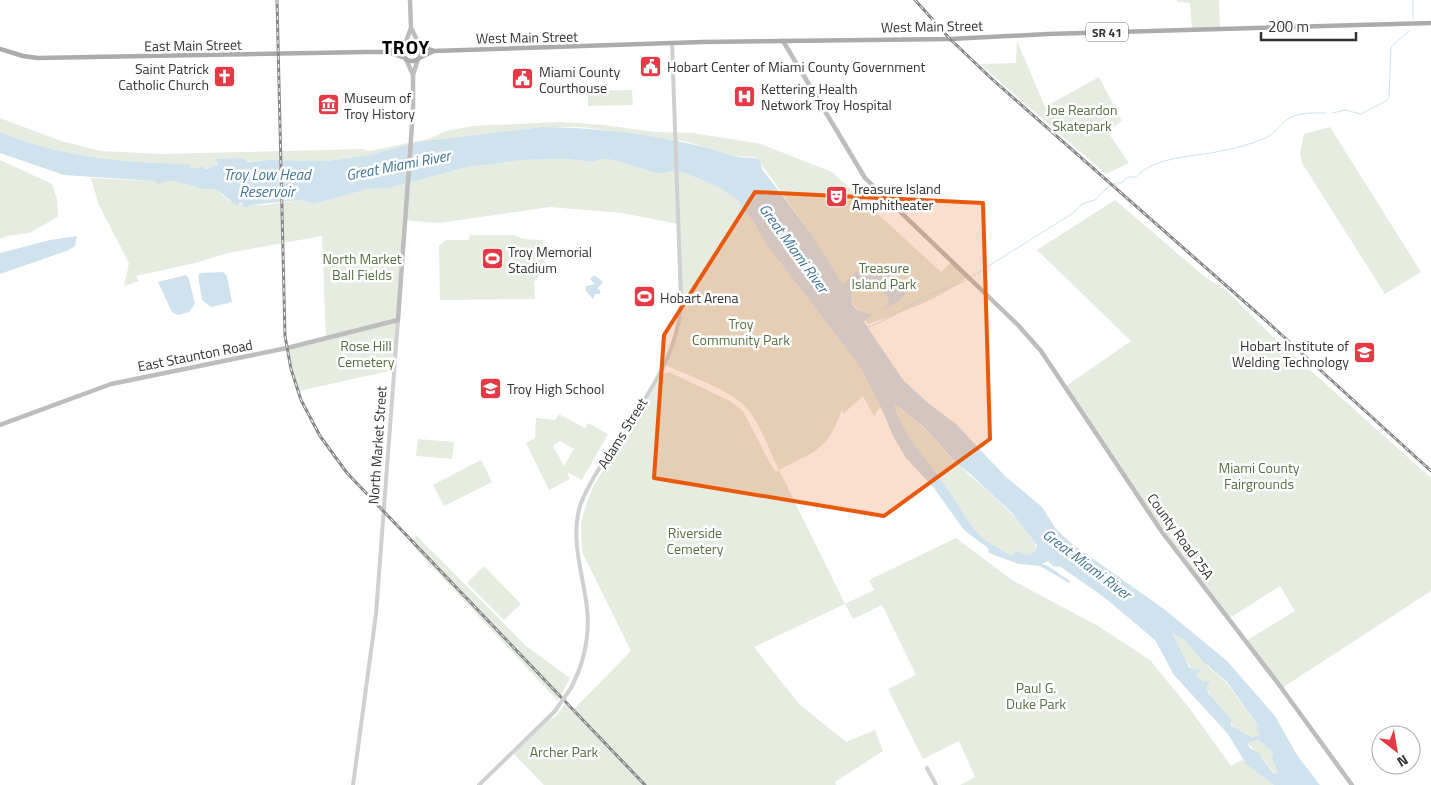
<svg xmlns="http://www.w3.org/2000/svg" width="1431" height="785" font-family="'Titillium Web',sans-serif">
  <rect width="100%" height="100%" fill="#fff"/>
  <path fill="#e6ecdf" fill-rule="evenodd" d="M1177,0H1219L1220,30H1192L1190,3L1177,2Z
    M1017,41L1045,107L1099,77L1122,121L1107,131L1129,163L1106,174L980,64L1016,63Z
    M632,90L633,105L588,106V91Z
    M0,118L61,141L100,151L162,154L363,149L369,151L428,139L446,131L473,126L560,122L604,125L655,132L693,133L761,144L832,172L941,272L952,261L967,277C939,300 902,312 868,324L850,299L810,232L756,157L734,156L684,141L582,127H542L417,142L369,155L327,161L269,160L218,163C211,170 201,169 191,168L189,164C124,163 61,157 0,132Z
    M1330,127L1421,272L1385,294L1302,163L1300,153L1304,134Z
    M567,159L592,162L603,159L613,160L660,174L671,171L685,173L720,188L739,201L741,207L754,222L763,240L859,365L880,407L874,416L863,396L843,414L842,409C827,452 816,450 779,470L845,604L874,590L869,580L956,538L1012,580L1098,626L1150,660L1190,709L1231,766L1242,760L1274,785H960L975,777L959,741L923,759L888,689L916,675L882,605L853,619L845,604L754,647L799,704L846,742L875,730L883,751L835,782L836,785H544L513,753L549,719L555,717L565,704L608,746L573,710L631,651L582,552L581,522L587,502L594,485L663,374L669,372L730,401L743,411L772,467L776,472L779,470C770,452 762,429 750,412C734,390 688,376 663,364C686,317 679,275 678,224L622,213L550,207L439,223L405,220L394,370L299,391L287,348L326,339L322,236L228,253L195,263L136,276L139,281L124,286L129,263L98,203L91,178L155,181L157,184L166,181H177L217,190L228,200L238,204L265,205L300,200L314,204L368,189L389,188L467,167L523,160Z
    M0,160L52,184L57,199L58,217L29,233L7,236L0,239Z
    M1115,200L1205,277L1227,291L1269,333L1431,478V591L1282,688L1246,641L1295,611L1280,586L1228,619L1192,574L1066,386L1131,341L1037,250Z
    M470,235H514L523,239L543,240L545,273H541L534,282L535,299L440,300L439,246L446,240H469Z
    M896,405C904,413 915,419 923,427C935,438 945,453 957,464C972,478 1038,531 1036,550C1029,556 1025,557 1017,551L1011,556C1001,549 991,545 982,537C966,523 956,501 944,484C923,455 906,442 895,406Z
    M559,414L585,428L588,423L608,434L582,480L567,472L570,479L549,490L526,443L535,438L536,418L555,420ZM560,441L574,449L564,466L553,446Z
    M418,439L454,442L452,459L416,456Z
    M481,460L492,482L444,506L433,485Z
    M416,535L526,646L570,678L558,701L411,544Z
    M484,566L521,604L504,620L467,583Z
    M1173,632L1185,640L1206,664H1210L1208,667L1226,682L1259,727H1256L1260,735L1250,737L1232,725C1228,711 1208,701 1207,686L1211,681L1203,683C1193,671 1174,647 1173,632Z
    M1259,740L1273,752L1272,757L1278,772L1277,774L1274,773L1261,756L1247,743Z"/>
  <path fill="#cfe2ee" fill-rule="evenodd" d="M542,127C607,128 673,136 734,156C743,159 752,156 760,160L762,169L810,232L843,285L855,272H862V267L865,266L867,273L891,272L900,286L908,289C896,312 873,308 864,322L903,380L928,403L956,424L1005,476L1042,507L1056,529L1072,544L1164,609L1227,661L1275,716L1297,755L1320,785H1274L1246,764L1228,734L1174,675L1155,640L1105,598L1061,567L1053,566L1048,561L1042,564L1048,566L1070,581L1069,583L1040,566L1019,564L989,553L988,548L964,530L934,488L906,458L893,436L884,414L859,365L763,240L754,222L741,207L739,201L720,188L685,173L671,171L660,174L613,160L603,159L592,162L567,159L523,160L467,167L389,188L368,189L314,204L300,200L250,205L245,208L242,203H239V206C229,202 225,194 216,190C212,188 208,189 204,189C191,186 169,175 158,185L155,181L64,175L0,153V132C61,157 124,163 190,164L191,168H199L201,166L206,169L218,164L216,159L242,158L248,162L269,160L327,161L369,155L417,142ZM869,285C879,285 887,293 889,302C880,321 848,316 851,294ZM896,405L924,427L958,465L968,472L1012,513L1031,537L1037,546L1036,550C1027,558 1026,554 1017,551L1011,556C1001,549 991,545 982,537C966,523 957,501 944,484C926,458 905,438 895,407ZM1172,633L1185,640L1206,665L1210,664L1208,666L1227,682L1259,727H1255L1260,735L1251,737L1231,725V719L1208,693L1207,686L1211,681L1203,682L1196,675L1200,671L1199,668L1195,670L1189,667ZM1259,740L1273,752L1272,759L1278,772L1277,774L1273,773L1258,752L1250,748L1247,743Z
    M77,236L75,246L69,250L0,274V253L50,240Z
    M223,272L227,276L232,302L211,307L202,300L198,275L201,273Z
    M186,275L189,279L195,304L189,312L178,315L172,312L158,282Z
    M594,275L603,282L597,289L600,290V294H595L593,299L585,290L586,286L595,284L590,279Z"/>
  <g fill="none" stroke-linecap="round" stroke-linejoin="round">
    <path stroke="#cfe2ee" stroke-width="1" d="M1413,0V19
      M1333,113L1345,110L1361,114L1386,101L1389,97L1391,47L1409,31
      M971,277L1073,213L1082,204L1095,200L1108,187L1115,183H1121L1128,177H1136C1155,156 1194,157 1221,151C1236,148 1252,144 1265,138C1275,134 1278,127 1285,121C1295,112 1313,113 1326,113
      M866,328C889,320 907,306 928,295C941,289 955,287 968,279"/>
    <path stroke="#d0d0d0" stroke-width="4" d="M571,688C584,663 590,636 587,608C583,573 570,541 580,506C586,488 597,472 607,456C637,410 680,358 681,300L672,43
      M927,768L936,785
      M353,785L376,614L398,320
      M479,785L555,711"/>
    <path stroke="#bdbdbd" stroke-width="4.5" d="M411,28L419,44
      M783,41L865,178L1018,325L1041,351L1162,532L1277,682L1352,785
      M405,44L411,28L410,0
      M406,59L413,75
      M0,425L111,384L287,348L398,320L413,111V75L418,59"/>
    <path stroke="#ababab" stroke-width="4.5" d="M402 51a10 10 0 1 1 20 0a10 10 0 1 1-20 0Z
      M420,45L434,51L702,42L950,39L1048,34L1431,23
      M0,49L23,56L38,58L366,52H388L403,57
      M388,52L403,45
      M419,58L434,51"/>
    <defs>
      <path id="rail" d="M277,0L285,336L291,369L301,400L320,436L347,473L645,785
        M915,0L950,39L993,80L1273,327L1431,471"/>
    </defs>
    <use href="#rail" stroke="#888" stroke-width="3"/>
    <use href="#rail" stroke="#fff" stroke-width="1" stroke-dasharray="4" stroke-linecap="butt"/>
    <path stroke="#d0d0d0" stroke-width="4" d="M555,711L571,688"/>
  </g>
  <path fill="#e8590c" fill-opacity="0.2" stroke="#e8590c" stroke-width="4" stroke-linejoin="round" d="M755,192L983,203L990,439L884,516L654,478L664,335Z"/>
  <defs>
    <symbol id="civic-square" viewBox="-11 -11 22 22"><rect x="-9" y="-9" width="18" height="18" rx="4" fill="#e63946" stroke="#fff"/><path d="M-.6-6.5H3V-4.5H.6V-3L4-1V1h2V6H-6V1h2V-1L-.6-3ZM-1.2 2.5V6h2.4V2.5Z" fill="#fff"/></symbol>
    <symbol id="church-square" viewBox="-11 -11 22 22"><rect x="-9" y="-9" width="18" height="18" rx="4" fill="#e63946" stroke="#fff"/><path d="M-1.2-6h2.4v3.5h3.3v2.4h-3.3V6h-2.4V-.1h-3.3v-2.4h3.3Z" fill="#fff"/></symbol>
    <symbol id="hospital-square" viewBox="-11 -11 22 22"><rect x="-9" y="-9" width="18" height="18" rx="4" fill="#e63946" stroke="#fff"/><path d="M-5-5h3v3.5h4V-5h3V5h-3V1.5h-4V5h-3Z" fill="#fff"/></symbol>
    <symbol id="museum-square" viewBox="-11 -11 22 22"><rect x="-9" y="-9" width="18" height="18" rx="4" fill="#e63946" stroke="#fff"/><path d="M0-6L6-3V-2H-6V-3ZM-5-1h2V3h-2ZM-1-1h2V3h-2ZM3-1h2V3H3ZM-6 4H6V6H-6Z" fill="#fff"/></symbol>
    <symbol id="theatre-square" viewBox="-11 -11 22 22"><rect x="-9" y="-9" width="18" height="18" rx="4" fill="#e63946" stroke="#fff"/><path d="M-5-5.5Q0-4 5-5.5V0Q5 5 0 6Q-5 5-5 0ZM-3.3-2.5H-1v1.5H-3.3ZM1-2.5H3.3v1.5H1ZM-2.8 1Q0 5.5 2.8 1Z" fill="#fff"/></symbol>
    <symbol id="stadium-square" viewBox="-11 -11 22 22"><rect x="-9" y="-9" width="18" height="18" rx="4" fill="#e63946" stroke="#fff"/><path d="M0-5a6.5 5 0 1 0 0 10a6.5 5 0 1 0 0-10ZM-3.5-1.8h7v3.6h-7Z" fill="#fff"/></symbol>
    <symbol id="university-square" viewBox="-11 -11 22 22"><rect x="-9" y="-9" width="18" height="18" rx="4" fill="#e63946" stroke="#fff"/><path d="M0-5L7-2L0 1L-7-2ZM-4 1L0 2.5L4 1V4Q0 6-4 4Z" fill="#fff"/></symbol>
    <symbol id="school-square" viewBox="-11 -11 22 22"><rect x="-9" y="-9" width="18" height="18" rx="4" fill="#e63946" stroke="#fff"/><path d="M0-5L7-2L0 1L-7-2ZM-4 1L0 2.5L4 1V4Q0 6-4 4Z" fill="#fff"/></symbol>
  </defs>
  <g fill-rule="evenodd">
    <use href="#civic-square" x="638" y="54" width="25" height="25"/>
    <use href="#church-square" x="212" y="64" width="25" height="25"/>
    <use href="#civic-square" x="510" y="66" width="25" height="25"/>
    <use href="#hospital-square" x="732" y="84" width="25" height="25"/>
    <use href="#museum-square" x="316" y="92" width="25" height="25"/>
    <use href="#theatre-square" x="824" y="184" width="25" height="25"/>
    <use href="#stadium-square" x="480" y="246" width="25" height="25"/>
    <use href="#stadium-square" x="632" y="284" width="25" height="25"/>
    <use href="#university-square" x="1352" y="340" width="25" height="25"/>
    <use href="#school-square" x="478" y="376" width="25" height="25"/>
  </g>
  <g text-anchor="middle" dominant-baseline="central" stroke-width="5" stroke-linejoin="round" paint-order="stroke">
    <rect fill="#fff" stroke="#707070" stroke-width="1" x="1086" y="22.5" width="42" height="19" rx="4"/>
    <g font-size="12" font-weight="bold" fill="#333">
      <text x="1107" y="32">SR 41</text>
    </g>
    <g font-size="14" fill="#333" stroke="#fff">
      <text transform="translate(932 26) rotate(-1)">West Main Street</text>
      <text transform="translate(527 37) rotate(-1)">West Main Street</text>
      <text transform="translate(193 45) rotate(-1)">East Main Street</text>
      <text transform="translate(195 355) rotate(-11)">East Staunton Road</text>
      <text transform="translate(622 433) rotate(-58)">Adams Street</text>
      <text transform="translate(377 445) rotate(-86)">North Market Street</text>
      <text transform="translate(1181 536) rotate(54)">County Road 25A</text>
    </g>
    <g font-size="14" fill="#333" stroke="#fff" text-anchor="start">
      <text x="667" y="66">Hobart Center of Miami County Government</text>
      <text x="209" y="68" text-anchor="end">Saint Patrick<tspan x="209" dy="16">Catholic Church</tspan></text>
      <text x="539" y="71">Miami County<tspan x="539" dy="16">Courthouse</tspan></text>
      <text x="761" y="88">Kettering Health<tspan x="761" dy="16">Network Troy Hospital</tspan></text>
      <text x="344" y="97">Museum of<tspan x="344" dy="16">Troy History</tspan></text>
      <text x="852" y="188">Treasure Island<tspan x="852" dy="16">Amphitheater</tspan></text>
      <text x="508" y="251">Troy Memorial<tspan x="508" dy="16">Stadium</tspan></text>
      <text x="660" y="297">Hobart Arena</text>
      <text x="1349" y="345" text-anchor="end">Hobart Institute of<tspan x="1349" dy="16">Welding Technology</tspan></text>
      <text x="507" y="388">Troy High School</text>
    </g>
    <g font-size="14" fill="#56703f" stroke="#fff">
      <text x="1082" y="109">Joe Reardon<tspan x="1082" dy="16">Skatepark</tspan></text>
      <text x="362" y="258">North Market<tspan x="362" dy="16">Ball Fields</tspan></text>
      <text x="884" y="267">Treasure<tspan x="884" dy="16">Island Park</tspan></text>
      <text x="741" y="323">Troy<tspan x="741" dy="16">Community Park</tspan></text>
      <text x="366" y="345">Rose Hill<tspan x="366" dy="16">Cemetery</tspan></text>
      <text x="1259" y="467">Miami County<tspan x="1259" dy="16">Fairgrounds</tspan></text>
      <text x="695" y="532">Riverside<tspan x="695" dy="16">Cemetery</tspan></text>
      <text x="1036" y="687">Paul G.<tspan x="1036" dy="16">Duke Park</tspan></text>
      <text x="564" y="751">Archer Park</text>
    </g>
    <g font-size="15" font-style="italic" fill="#3f7597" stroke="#fff">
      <text transform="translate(398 165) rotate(-11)">Great Miami River</text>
      <text x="267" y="174">Troy Low Head<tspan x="267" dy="17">Reservoir</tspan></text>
      <text transform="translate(794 248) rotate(54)">Great Miami River</text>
      <text transform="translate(1087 564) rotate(37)">Great Miami River</text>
    </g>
    <g font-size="19" font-weight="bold" letter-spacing="1" fill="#000" stroke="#fff">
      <text x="406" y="46">TROY</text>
    </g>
  </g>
  <g transform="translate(1396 750) rotate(149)"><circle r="24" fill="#ffffff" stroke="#adadad"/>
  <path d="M0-4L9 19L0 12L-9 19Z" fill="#e63946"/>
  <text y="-8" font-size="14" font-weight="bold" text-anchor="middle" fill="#333333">N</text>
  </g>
  <path d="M1261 32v8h95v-8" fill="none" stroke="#333333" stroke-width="2.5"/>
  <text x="1268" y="32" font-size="15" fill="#333333" stroke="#ffffff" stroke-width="4" paint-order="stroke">200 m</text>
</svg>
